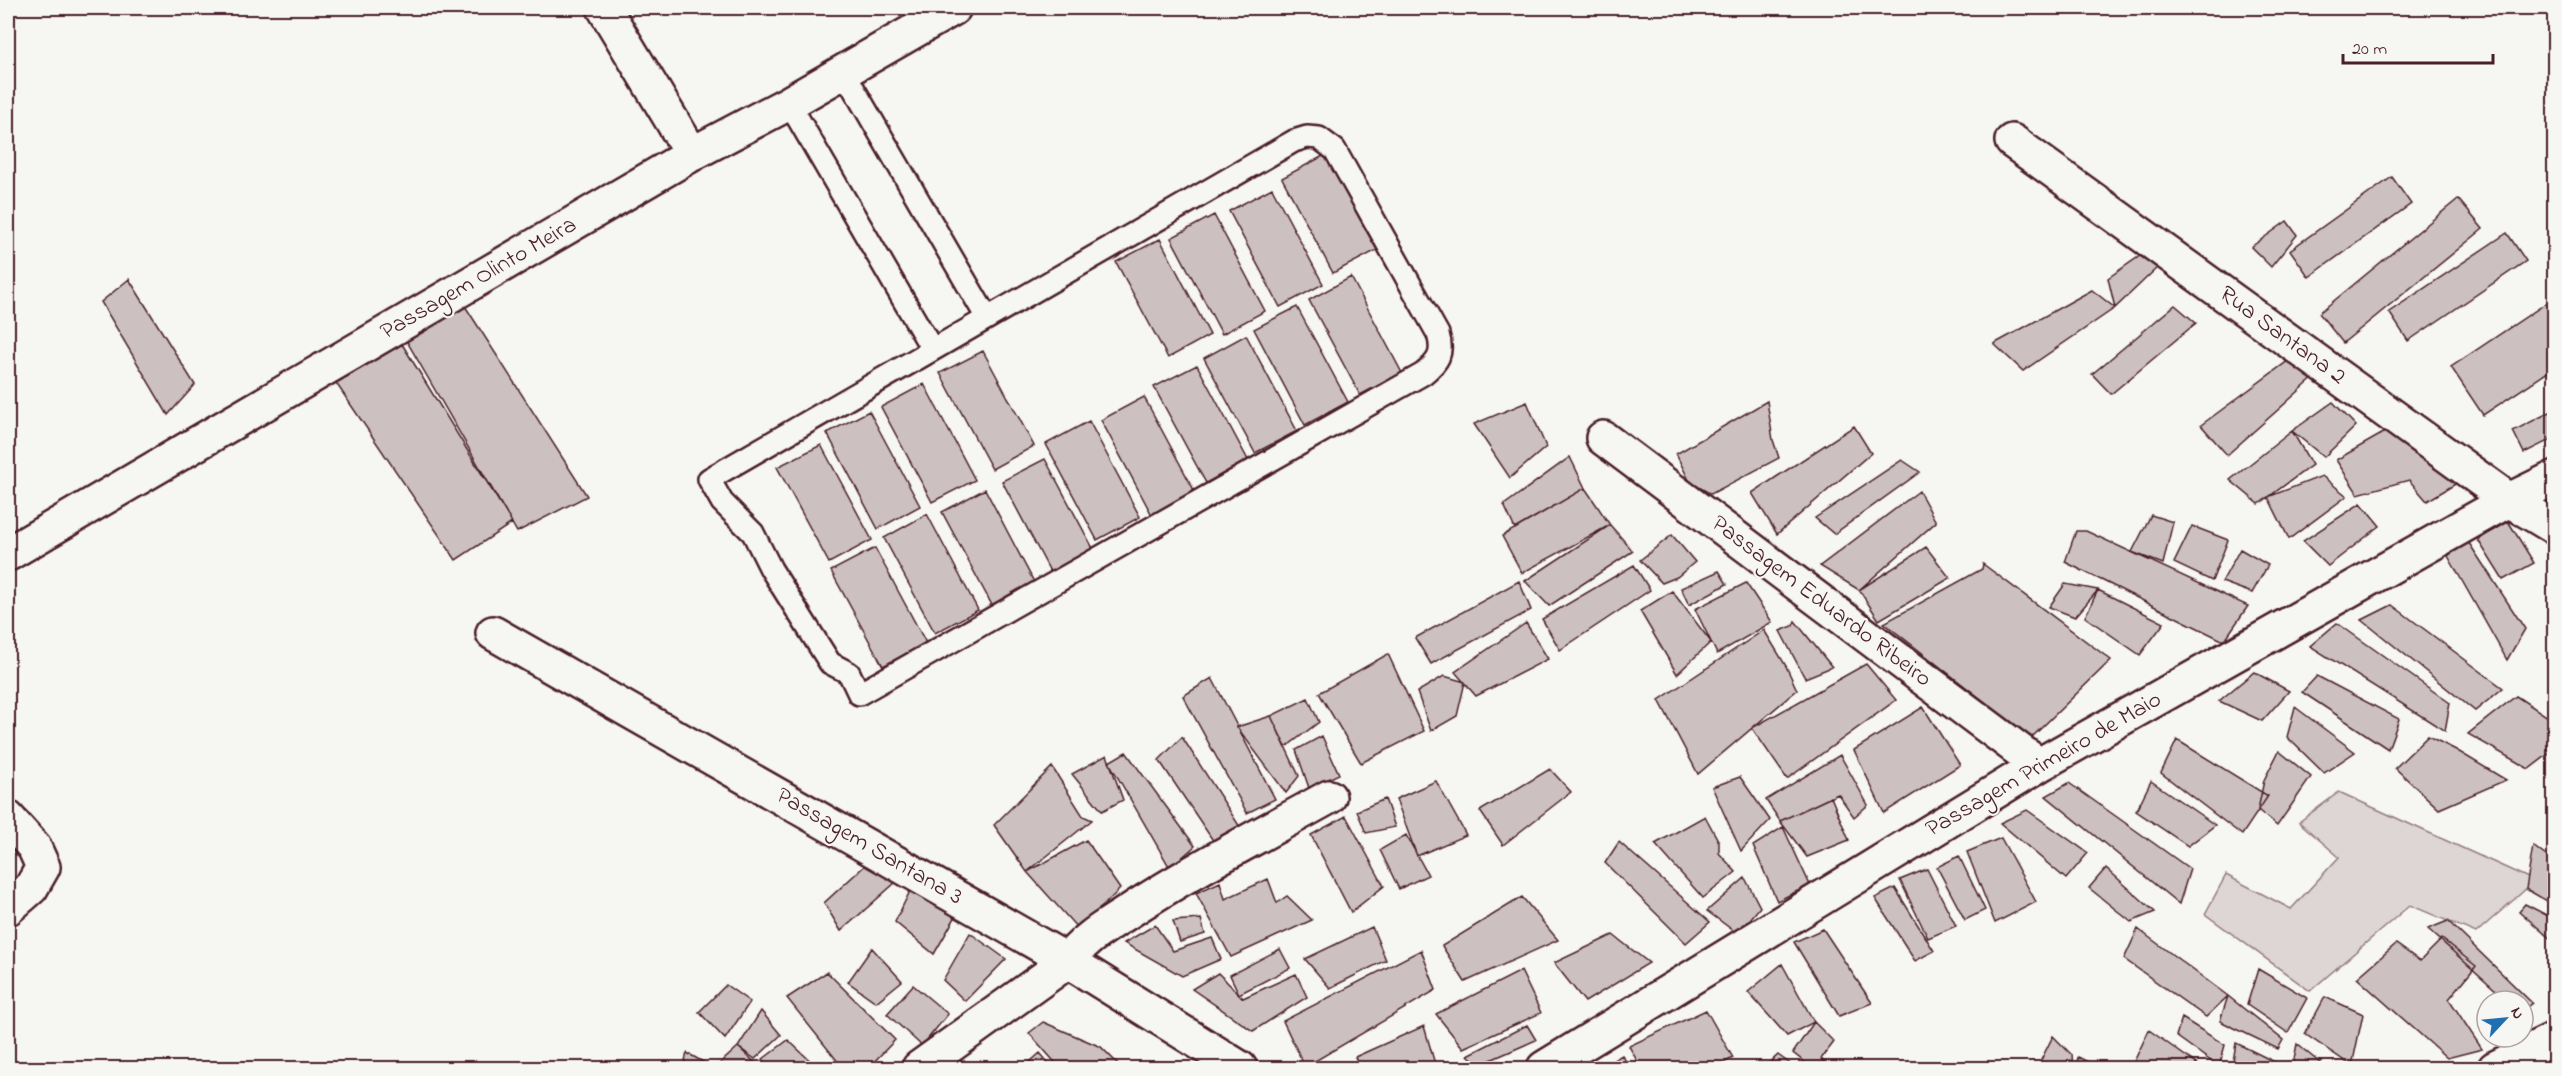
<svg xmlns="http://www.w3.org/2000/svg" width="2562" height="1076" font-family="'Indie Flower',sans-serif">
  <rect width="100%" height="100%" fill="#f6f6f2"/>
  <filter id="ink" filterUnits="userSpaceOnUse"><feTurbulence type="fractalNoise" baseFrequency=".0167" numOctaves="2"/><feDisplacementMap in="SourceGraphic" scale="12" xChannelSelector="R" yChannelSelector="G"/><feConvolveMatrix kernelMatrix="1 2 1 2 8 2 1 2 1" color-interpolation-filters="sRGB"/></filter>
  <g filter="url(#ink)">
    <path fill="#ddd6d5" stroke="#947a80" stroke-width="1.5" d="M2339,792L2535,881L2476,933L2410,905L2310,991L2205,914L2226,875L2291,909L2339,857L2299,822Z"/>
    <path fill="#ccc1c0" stroke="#4a1f2b" stroke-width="1.5" d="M1325,155L1377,250L1333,273L1282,178Z
      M2392,177L2411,204L2309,277L2290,250Z
      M1272,188L1323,284L1280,307L1229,211Z
      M2458,199L2483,229L2343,343L2319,313Z
      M1214,215L1265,311L1222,334L1171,238Z
      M2287,221L2297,235L2271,267L2251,247Z
      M2507,233L2526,261L2408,341L2389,312Z
      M1160,239L1210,335L1168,358L1116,262Z
      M2140,256L2158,267L2115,308L2108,278Z
      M1351,277L1402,373L1360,395L1309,300Z
      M129,279L195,385L168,415L101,302Z
      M2092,290L2115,308L2023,371L1994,344Z
      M2554,298V368L2483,415L2451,367Z
      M2175,305L2196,323L2111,394L2092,374Z
      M465,306L587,496L517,532L405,338Z
      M1297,307L1348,402L1305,425L1254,329Z
      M1246,335L1297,431L1255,453L1204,358Z
      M402,344L512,523L456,560L336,383Z
      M983,351L1034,446L992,469L940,373Z
      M2288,361L2316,376L2227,455L2201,425Z
      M1197,365L1248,460L1206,483L1154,387Z
      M924,384L975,480L932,502L881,407Z
      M1144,397L1195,492L1152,515L1101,420Z
      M1767,401L1773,440L1779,458L1711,494L1690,482L1676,454Z
      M1527,402L1546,447L1510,478L1474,424Z
      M2333,402L2356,426L2324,457L2292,431Z
      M2554,410V438L2524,453L2513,431Z
      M869,411L920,506L878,529L827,433Z
      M1089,421L1140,517L1097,540L1046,444Z
      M2401,423L2462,480L2427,501L2409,480L2358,494L2336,460Z
      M1854,426L1871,453L1777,534L1752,493Z
      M2292,431L2312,465L2259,504L2230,480Z
      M821,445L872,540L829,563L777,467Z
      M1570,457L1585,488L1515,529L1504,505Z
      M1045,459L1096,554L1053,577L1002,481Z
      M1902,460L1920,472L1834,534L1815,518Z
      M2322,476L2347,496L2289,539L2268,497Z
      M1585,488L1610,525L1522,573L1502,536Z
      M985,489L1035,584L993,607L942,512Z
      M1919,491L1936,522L1859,590L1820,566Z
      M2361,503L2380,526L2328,566L2303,541Z
      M927,514L978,610L935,633L884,538Z
      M2151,515L2173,522L2163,564L2132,552Z
      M2508,521L2534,563L2503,580L2478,540Z
      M1610,525L1633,551L1549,606L1525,581Z
      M2192,526L2228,540L2212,581L2174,563Z
      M2076,531H2086L2248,606L2224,641L2065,562Z
      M1672,535L1695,562L1677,577L1662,583L1640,560Z
      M2467,540L2525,629L2507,660L2448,556Z
      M1926,547L1950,578L1879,620L1859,590Z
      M875,548L926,643L883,666L831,571Z
      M2240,549L2268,565L2252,593L2222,582Z
      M1983,564L2111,660L2031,738L1884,623L1982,569Z
      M1634,565L1650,590L1560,650L1542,619Z
      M1719,571L1727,584L1689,605L1681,588Z
      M1519,581L1531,610L1431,664L1415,638Z
      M1746,583L1772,622L1717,654L1695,609Z
      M2065,584L2098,590L2075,617L2049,607Z
      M2098,590L2164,623L2140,655L2085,617Z
      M1672,591L1711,642L1677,674L1640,611Z
      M2392,605L2503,688L2475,711L2362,620Z
      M1795,621L1832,667L1805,678L1780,631L1793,626Z
      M1526,623L1548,659L1476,696L1455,672Z
      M2337,623L2450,703L2445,731L2310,646Z
      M1764,630L1786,666L1797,690L1698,774L1659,700Z
      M1388,654L1424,731L1361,763L1319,693Z
      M1866,664L1896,700L1787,779L1752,728Z
      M2254,672L2289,691L2262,721L2219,701Z
      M1444,676L1465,682L1457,716L1431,731L1417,692Z
      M2317,676L2399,719L2388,749L2302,692Z
      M1212,678L1275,799L1247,813L1183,696Z
      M2516,696L2554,721V750L2529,769L2468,734Z
      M1308,698L1319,722L1286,747L1271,716Z
      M1923,707L1960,765L1884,813L1854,750Z
      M2295,707L2355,752L2324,773L2287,737Z
      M1271,716L1299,776L1286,793L1237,727Z
      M1322,736L1339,774L1309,788L1296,750Z
      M2428,736L2456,750L2506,780L2439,809L2395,768Z
      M1182,737L1240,827L1216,845L1159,760Z
      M2177,740L2268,796L2242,835L2161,773Z
      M2279,751L2311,777L2277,826L2258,810L2264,780Z
      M1126,752L1195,846L1170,868L1109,762Z
      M1107,755L1123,800L1102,811L1072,774Z
      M1840,755L1868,805L1854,817L1838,794L1780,821L1766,800Z
      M1052,767L1083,816L1092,820L1027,872L994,825Z
      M1550,769L1571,792L1503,845L1480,811Z
      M1740,777L1770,820L1741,851L1712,787Z
      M1436,781L1466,835L1417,856L1396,799Z
      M2151,781L2215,825L2188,846L2136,811Z
      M2069,783L2190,869L2179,904L2046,796Z
      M1831,797L1849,840L1807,857L1780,821Z
      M1385,799L1395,827L1366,833L1357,811Z
      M2027,810L2088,853L2066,879L2000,823Z
      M1346,816L1384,886L1351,912L1311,835Z
      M1705,816L1719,842V853L1736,872L1703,898L1655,844Z
      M1783,827L1810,885L1777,901L1753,846Z
      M1406,835L1428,875L1399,889L1380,850Z
      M2001,838L2036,902L1995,923L1967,852Z
      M1086,840L1120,889L1079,930L1027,872Z
      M1619,842L1710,922L1686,943L1605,863Z
      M2533,846L2554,862V905L2526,889Z
      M1959,856L1985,910L1965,920L1937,867Z
      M872,859L896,882L841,931L824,903Z
      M2106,868L2155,912L2131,922L2089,888Z
      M1927,869L1956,926L1928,938L1900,880Z
      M1745,878L1760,907L1738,934L1707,911Z
      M1268,879L1277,903L1287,896L1312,920L1231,957L1196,893L1220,882L1225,899Z
      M1895,888L1934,951L1915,961L1875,898Z
      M911,889L956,916L934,954L895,922Z
      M1522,897L1558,940L1465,982L1442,946Z
      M2525,904L2554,919V942L2519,911Z
      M1201,919L1205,934L1180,942L1173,921Z
      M2448,921L2532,1003L2523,1010V1001H2508L2428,929Z
      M1155,925L1173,951L1212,938L1221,959L1182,976L1124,943Z
      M1372,927L1386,960L1330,988L1305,959Z
      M1823,929L1872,1003L1839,1016L1794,942Z
      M2138,929L2228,996L2206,1017L2124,959Z
      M970,933L1006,959L965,1001L943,980Z
      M1613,935L1649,963L1585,1002L1554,963Z
      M2442,939L2476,966L2449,999L2482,1049L2447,1058L2357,978L2396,944L2420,961Z
      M872,948L902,981L876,1002L848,982Z
      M1280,949L1290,968L1239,994L1230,975Z
      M1421,950L1436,990L1305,1067L1283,1021Z
      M1782,964L1814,1022L1787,1036L1748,992Z
      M2258,969L2307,998L2288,1033L2247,1005Z
      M1521,971L1541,1013L1463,1048L1436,1014Z
      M827,972L895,1040L868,1068H843L787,998Z
      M1218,973L1243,998L1296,974L1307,997L1253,1031L1192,989Z
      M726,985L750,1002L725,1039L699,1012Z
      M913,985L948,1014L922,1046L887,1014Z
      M2228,996L2283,1040L2278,1049L2220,1021Z
      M2325,997L2363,1014L2352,1066L2305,1034Z
      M1706,1010L1733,1058L1714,1068H1641L1629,1046Z
      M761,1011L781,1035L755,1059L738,1047Z
      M2182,1018L2225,1045L2219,1067L2176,1036Z
      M1043,1022L1101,1047L1122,1068H1060L1029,1033Z
      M1814,1022L1834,1042L1821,1059L1830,1068H1812L1793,1053Z
      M1527,1025L1536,1040L1479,1065L1468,1055Z
      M1424,1026L1435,1064L1426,1068H1360L1355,1057Z
      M2149,1030L2202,1068H2131Z
      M2053,1036L2072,1055L2073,1068H2037Z
      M788,1040L818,1068H772L763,1059Z
      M2236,1043L2287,1068H2232Z
      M2297,1044L2326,1068H2296L2293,1064Z
      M738,1047L761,1068H715Z
      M687,1053L714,1068H683Z
      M1040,1053L1053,1068H1023Z
      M1622,1055L1630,1068H1600Z
      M1778,1055L1796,1068H1764Z
      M2078,1057L2100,1068H2076Z"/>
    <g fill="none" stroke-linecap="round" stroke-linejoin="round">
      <defs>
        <path id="lane" d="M844,72L987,318
          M789,103L932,349
          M1307,137L1319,138L1335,150L1438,334C1444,354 1438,362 1423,374L859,694L849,673L830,663L771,569L753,533L722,502L709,479L1294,141Z"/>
        <path id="street" d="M604,8L692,154
          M2012,141L2509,500L2554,527
          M1603,438L2039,765
          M8,554L692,154L789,103L954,8
          M493,633L1068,961L1240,1068
          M8,818L34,847L43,867L31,888L8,908
          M919,1068L1068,961C1081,941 1105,927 1125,914C1190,871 1261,835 1329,797
          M1544,1068L2039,765L2509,500L2554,478
          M2495,1068L2554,1039"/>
      </defs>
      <use href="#lane" stroke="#4a1f2b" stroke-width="26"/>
      <use href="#street" stroke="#4a1f2b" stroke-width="38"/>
      <use href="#lane" stroke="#f6f6f2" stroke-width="21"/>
      <use href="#street" stroke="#f6f6f2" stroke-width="33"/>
    </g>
  </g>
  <g text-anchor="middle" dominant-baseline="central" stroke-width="4.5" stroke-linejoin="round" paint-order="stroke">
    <g font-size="24" fill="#4a1f2b" stroke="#f6f6f2">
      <text transform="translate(479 279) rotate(-30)">Passagem Olinto Meira</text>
      <text transform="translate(2282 336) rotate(36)">Rua Santana 2</text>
      <text transform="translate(1821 602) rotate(37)">Passagem Eduardo Ribeiro</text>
      <text transform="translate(2044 765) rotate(-30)">Passagem Primeiro de Maio</text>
      <text transform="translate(869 847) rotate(30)">Passagem Santana 3</text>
    </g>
  </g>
  <rect width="2562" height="1076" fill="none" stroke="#f6f6f2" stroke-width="30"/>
  <rect x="15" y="15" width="2532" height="1046" fill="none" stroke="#4a1f2b" stroke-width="2" filter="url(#ink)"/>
  <g transform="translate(2505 1019) rotate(64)"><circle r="28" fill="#f6f6f2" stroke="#b1a0a2" stroke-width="1.5"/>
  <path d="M0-4.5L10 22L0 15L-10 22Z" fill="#1f6fb2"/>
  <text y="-9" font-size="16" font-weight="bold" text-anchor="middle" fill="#4a1f2b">N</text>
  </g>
  <path d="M2343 54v9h150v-9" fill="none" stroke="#4a1f2b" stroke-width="3"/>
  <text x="2352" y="54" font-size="18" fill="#4a1f2b" stroke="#f6f6f2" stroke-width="4.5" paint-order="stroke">20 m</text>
</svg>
